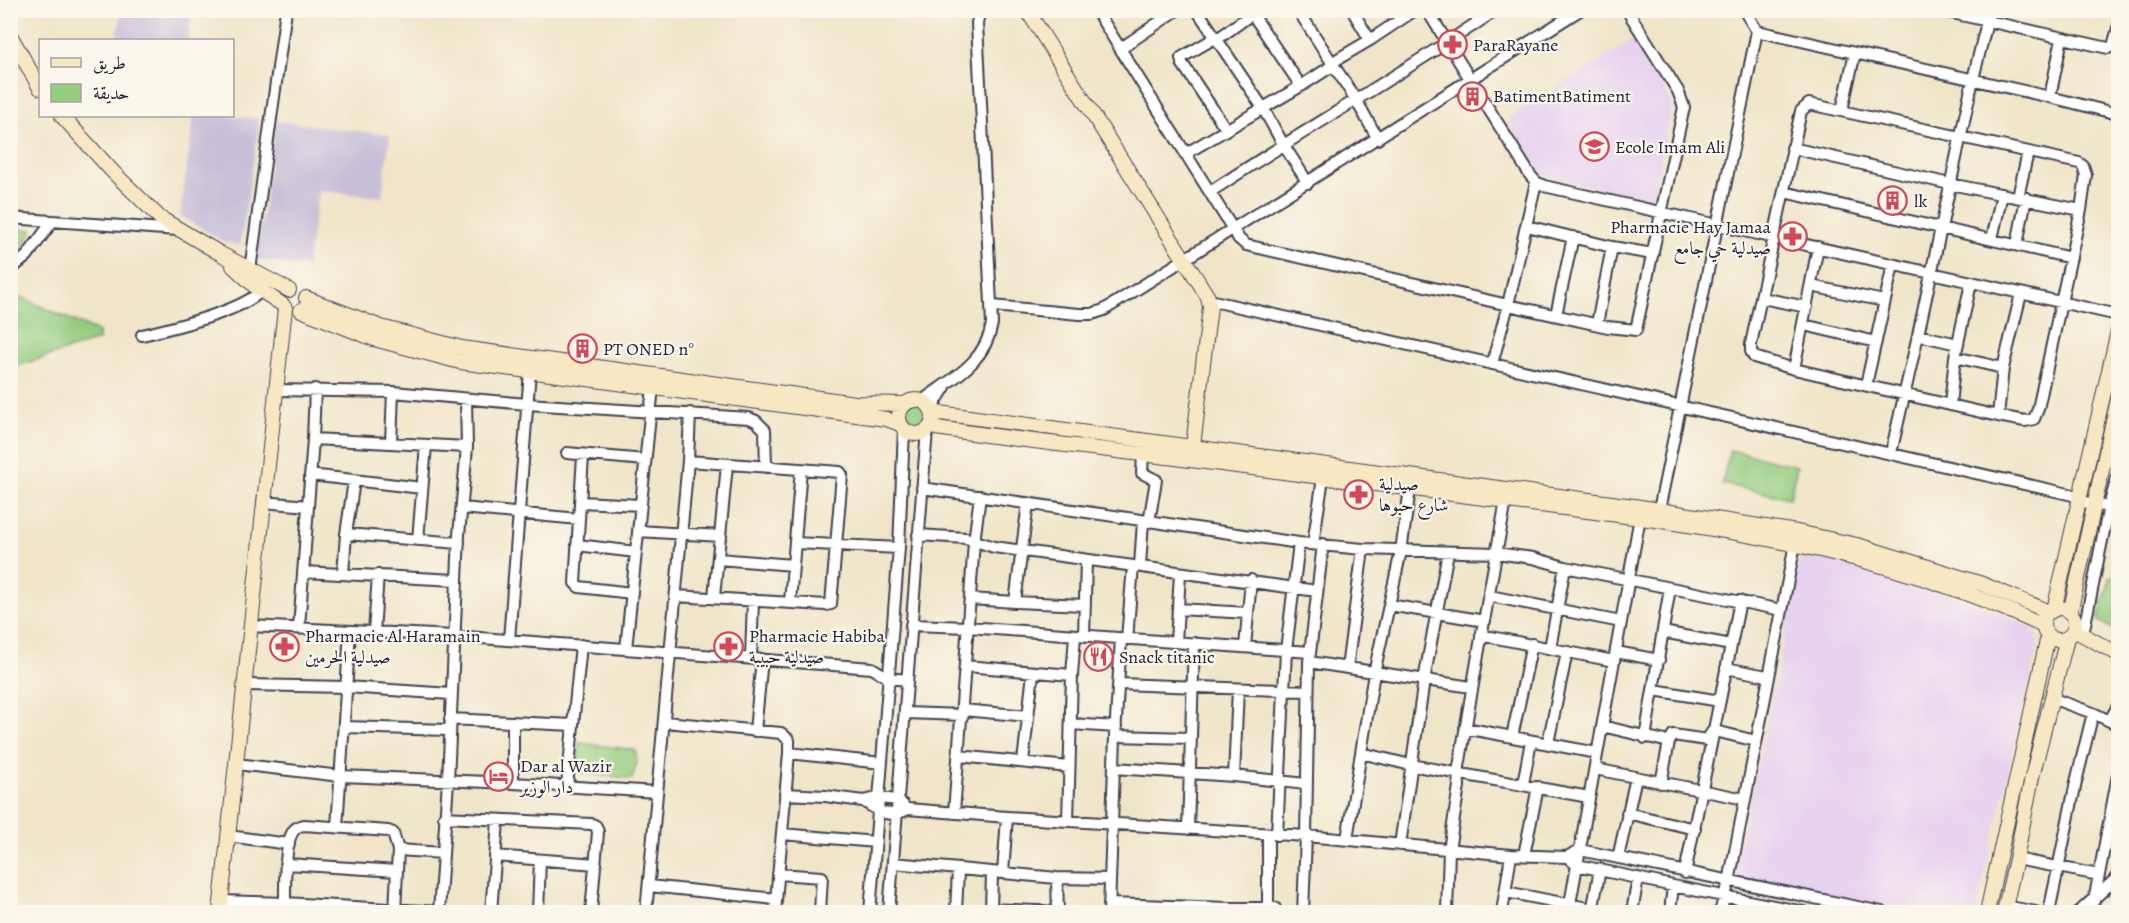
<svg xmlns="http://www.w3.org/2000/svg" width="2129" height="923" font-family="Alegreya,Amiri,serif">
  <rect width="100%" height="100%" fill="#fbf7ec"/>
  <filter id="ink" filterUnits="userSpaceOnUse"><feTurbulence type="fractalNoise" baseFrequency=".0167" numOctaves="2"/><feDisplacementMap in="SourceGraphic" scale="12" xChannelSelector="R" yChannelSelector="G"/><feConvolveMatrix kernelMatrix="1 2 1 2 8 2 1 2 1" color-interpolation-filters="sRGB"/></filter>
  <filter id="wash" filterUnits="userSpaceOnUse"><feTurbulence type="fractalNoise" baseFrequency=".008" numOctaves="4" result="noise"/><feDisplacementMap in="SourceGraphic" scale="24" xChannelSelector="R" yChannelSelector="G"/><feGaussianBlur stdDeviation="1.35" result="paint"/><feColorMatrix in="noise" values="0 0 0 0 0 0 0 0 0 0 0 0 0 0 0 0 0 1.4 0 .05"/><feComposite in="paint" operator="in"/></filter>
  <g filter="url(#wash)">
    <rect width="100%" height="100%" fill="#f0e5c8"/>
    <path fill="#e7d2ef" d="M1634,39L1673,104L1652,201L1541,175L1507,119Z
      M1801,552L1909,579L2029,625L2036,633L2038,647L1976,912H1929L1799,891L1733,877L1777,675Z"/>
    <path fill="#c8bfd8" d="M122,11H191L188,40H116Z
      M194,116H227L260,119L240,245L225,242L180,216Z
      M276,121L390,135L382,197L319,191L306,268L256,259Z"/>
    <path fill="#95cc7f" stroke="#5c775d" stroke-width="1.5" d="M11,228L32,230V232L20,250L11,258Z
      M11,293L98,332V340L11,368Z
      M903 415a13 13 0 1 1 26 0a13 13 0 1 1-26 0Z
      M1730,450L1797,466L1790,498L1722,484Z
      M2111,576L2118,578V632L2098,620Z
      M579,743L635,750L637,762L632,779L577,772Z"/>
  </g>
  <g filter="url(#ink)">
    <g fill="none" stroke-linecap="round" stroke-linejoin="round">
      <defs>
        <path id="street" d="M1096,10L1239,239L1246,245L1508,305L1608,327L1636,330L1684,107L1678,91L1627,10
          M1197,10L1263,108L1283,144L1308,183
          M1298,10L1356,100L1378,139
          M1352,10L1370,40
          M1427,10L1530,175L1536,182L1544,186L2118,315
          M1939,10L2108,48L2113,46L2118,28
          M1757,31L2050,97L2118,114
          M1215,38L1184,56L1181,58L1182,63L1226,129
          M1120,49L1177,10
          M1331,63L1370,40L1415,10
          M1301,86L1332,66
          M2050,97L2062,38
          M1809,104L2079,163L2083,166L2086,175L2081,210L2038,409L2034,419L2025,421L1998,416L1794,369L1754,357L1751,351V344L1801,111Z
          M1842,110L1855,53
          M1792,148L1950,184L2081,210
          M1185,154L1301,86L1253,15L1249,16L1216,40
          M1210,192C1304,130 1402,74 1496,10
          M1784,192L2071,258
          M2018,197L2028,152
          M10,218L178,230
          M1527,226L1612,247L1653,254
          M1992,239L2002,194
          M2017,245L2026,198
          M10,270L27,256L52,222
          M250,270L286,10
          M1811,286L1884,301
          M1762,298L1807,307
          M1209,300L2073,495L2080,501L2118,509
          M992,306L1079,314H1092L1104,310L1580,10
          M1556,315L1573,237
          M1597,324L1612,247
          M1804,325L1876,342
          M142,335C172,328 240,312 261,291
          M1918,335L1958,344
          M1955,357L2003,368
          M1492,364L1508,305L1536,182
          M1794,369L1818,247
          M1866,385L1893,265
          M276,390L393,392L527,404L749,418L756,421L765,430L766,467
          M922,401C951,379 985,364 992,324L977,23L980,10
          M1950,405L1955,357L1971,283
          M931,409L945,387
          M1998,416L2003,368L2021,294
          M313,439L467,447
          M391,443L393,392
          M567,453L645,460
          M1891,453L1918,335L1973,79L1990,10
          M1143,454L1142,473L1156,480L1149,522
          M583,456L575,583L579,587L632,593
          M310,475L422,488
          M922,488L1299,543L1363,549L1496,553L1533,558L1565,567L1782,610
          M263,502L308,506
          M580,502L641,505
          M1028,503L1015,602L1085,605
          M462,508L579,519
          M1659,510L1757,31L1744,10
          M638,531L721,536
          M346,534L459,543
          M918,535L966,538L994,547L1317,591
          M418,540L426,445
          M795,543L899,548
          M1313,544L1323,478
          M577,545L636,552
          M718,559L793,565
          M1140,566L1143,521
          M303,572L456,580
          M343,574L346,534L354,481
          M676,596L826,605L831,604L842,475L840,472L688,461
          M1490,596L1621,622
          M714,597L727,465
          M970,599L1015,602
          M790,602L801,469
          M1389,605L1485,621
          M1178,609L1248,613
          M911,625L968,627L1310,652
          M250,626L454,636L872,668L889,678L907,680
          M299,628L313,439L315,389
          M374,632L378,575
          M1663,632L1731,645
          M2083,634L2109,506L2118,474
          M1481,635L1614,661
          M1084,636L1086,560
          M1127,639L1133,566
          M509,640L530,371
          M1176,642L1180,573
          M1245,647L1251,580
          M1550,648L1565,567
          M626,649L653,387
          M1616,652L1659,660
          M751,658L753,600
          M1309,662L1471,687
          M966,666L1072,675
          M1347,668L1363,549
          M1726,668L1767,676
          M1119,684L1307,691
          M244,685L346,687L451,694
          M1654,690L1720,701
          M2051,698L2093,713L2118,725
          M963,710L1028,716
          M905,713L963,715
          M450,719L573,725
          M2110,720L2118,706
          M665,722L781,733L789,740V753L775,912
          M1071,724L1116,727
          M1602,726L1669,742
          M344,727L449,730
          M1465,728L1597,753
          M755,731L762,659
          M1115,736L1191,738
          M1512,737L1532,644
          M1645,738L1670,588
          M1548,743L1567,652
          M789,753L882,763
          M1361,753L1411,765L1589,797
          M959,756L1069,767
          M1023,762L1033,673
          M236,764L341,776L513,783L657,792
          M1114,768L1234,776L1306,784
          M1595,769L1745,799
          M1234,776L1238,689
          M513,783V722
          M1661,783L1669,742L1673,735L1707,740L1712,732L1715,731L1756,741
          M1523,784L1531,741
          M567,786L581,645
          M785,794L825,796L863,801L879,798L898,800L903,805
          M863,801C879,812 890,819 908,809L1007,817L1306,836L1511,855L1567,857L1580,850L1882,912
          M954,813L974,542L980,496
          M1627,813L1695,829
          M444,817L592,824L596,826L598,832L591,912
          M1068,821L1072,675L1075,636
          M337,827L350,631
          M1188,829L1194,643
          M782,834L876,842
          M1277,835L1286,651L1299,543
          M228,836L289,844
          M1347,839L1374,673L1401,551L1410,489
          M1400,845L1424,680L1448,552
          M398,850L443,853
          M1524,855L1538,787
          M495,856L596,864
          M1618,858L1636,777
          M2016,859L2099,875
          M1572,861L1577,865L1673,886L1804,912
          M893,863L1057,878L1109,879
          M287,864L397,871
          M1003,873L1007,817
          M1685,873L1740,601
          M778,874L822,877L820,912
          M1057,878L1058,912
          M649,886L776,899
          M1506,892L1593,909
          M221,901L285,903L440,912
          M2094,901L2118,775
          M285,903C285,887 284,839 295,829C297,827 300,826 304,825L388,831L393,833L398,850L395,912
          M1109,904L1229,908H1275V912
          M1570,904L1640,517
          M2005,906L2036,912
          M1268,908V835
          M991,909L1058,912
          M439,912L448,781L459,535L467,447L466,399
          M491,912L498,821
          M538,912L540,860
          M646,912L688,461L690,413
          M870,912L899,548L904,429
          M889,912L927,430
          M956,912L958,870
          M991,912L992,872
          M1109,912L1115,736L1121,639
          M1303,912L1306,836L1309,662L1323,544
          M1447,912L1449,850L1459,786L1458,773C1473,682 1489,591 1506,501
          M1502,912L1511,855
          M1592,912L1600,869
          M1632,912L1638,878
          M1670,912L1673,886
          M1720,912L1729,882L1795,544
          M2049,912L2076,782L2093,713
          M2079,912L2118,877"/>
        <path id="secondary" d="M1027,10L1208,297L1210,307L1193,446
          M10,35L40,88
          M62,116L113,172L160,218L221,254L289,290
          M233,266L257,288L283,305
          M306,298L381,327L462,348L855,403L904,404
          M301,310L374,339L460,362L886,419L900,424
          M899 417a17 17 0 1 1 34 0a17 17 0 1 1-34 0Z
          M932,412L1634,506L1797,532L1857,545L1925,566L1982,584L2050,612
          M930,427C1016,440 1103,449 1190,460C1296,473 1401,488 1507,501C1691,524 1873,544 2043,626
          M2043 624a16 16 0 1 1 32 0a16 16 0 1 1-32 0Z
          M2054,610L2118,331
          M2070,613L2118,399
          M2074,630L2118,654
          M220,912L285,308
          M1987,912L2048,636
          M2004,912L2016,859L2032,777L2067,638"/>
      </defs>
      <use href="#street" stroke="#413f50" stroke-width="14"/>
      <use href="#secondary" stroke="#413f50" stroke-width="16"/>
      <use href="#street" stroke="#fff" stroke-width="10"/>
      <use href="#secondary" stroke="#f8e7c3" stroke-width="14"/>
    </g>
  </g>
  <defs>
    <symbol id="pharmacy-ring" viewBox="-11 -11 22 22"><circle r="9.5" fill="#fbf7ec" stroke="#d1495b" stroke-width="1.5"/><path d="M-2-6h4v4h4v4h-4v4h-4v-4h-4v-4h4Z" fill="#d1495b"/></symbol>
    <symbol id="building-ring" viewBox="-11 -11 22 22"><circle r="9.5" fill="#fbf7ec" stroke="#d1495b" stroke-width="1.5"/><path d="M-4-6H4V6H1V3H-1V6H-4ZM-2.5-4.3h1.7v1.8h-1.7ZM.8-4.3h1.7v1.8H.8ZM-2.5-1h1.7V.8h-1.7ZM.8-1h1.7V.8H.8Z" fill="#d1495b"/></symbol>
    <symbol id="school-ring" viewBox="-11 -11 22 22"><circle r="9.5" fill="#fbf7ec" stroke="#d1495b" stroke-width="1.5"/><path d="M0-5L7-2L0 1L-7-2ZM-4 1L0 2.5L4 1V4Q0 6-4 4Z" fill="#d1495b"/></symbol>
    <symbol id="restaurant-ring" viewBox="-11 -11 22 22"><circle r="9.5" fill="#fbf7ec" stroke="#d1495b" stroke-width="1.5"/><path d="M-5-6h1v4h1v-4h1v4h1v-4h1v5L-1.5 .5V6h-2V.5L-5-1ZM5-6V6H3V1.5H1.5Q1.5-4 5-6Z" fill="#d1495b"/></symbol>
    <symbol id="hotel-ring" viewBox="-11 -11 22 22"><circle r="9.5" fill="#fbf7ec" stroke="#d1495b" stroke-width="1.5"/><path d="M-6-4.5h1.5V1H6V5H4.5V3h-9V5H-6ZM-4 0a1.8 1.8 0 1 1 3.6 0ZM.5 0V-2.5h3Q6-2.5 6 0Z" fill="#d1495b"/></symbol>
  </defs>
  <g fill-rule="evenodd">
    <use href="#pharmacy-ring" x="1436" y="28" width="33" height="33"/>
    <use href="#building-ring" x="1456" y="80" width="33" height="33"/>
    <use href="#school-ring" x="1578" y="130" width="33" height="33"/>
    <use href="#building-ring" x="1876" y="184" width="33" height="33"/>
    <use href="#pharmacy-ring" x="1776" y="220" width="33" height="33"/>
    <use href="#building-ring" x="566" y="332" width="33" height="33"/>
    <use href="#pharmacy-ring" x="1342" y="478" width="33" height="33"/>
    <use href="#pharmacy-ring" x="268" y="630" width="33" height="33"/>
    <use href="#pharmacy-ring" x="712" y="630" width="33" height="33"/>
    <use href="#restaurant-ring" x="1082" y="640" width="33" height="33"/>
    <use href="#hotel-ring" x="482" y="760" width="33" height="33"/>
  </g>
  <g text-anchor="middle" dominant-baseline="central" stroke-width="4.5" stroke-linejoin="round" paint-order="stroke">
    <g font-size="18" fill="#22223b" stroke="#fbf7ec" text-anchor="start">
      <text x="1473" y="45">ParaRayane</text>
      <text x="1493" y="96">BatimentBatiment</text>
      <text x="1615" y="147">Ecole Imam Ali</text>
      <text x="1914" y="201">lk</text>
      <text x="1771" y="227" text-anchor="end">Pharmacie Hay Jamaa<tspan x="1771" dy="21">صيدلية حي جامع</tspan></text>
      <text x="603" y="349">PT ONED n°</text>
      <text x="1379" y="484">صيدلية<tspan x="1379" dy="21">شارع حبوها</tspan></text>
      <text x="305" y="636">Pharmacie Al Haramain<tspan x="305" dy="21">صيدلية الحرمين</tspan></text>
      <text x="749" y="636">Pharmacie Habiba<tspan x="749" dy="21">صيدلية حبيبة</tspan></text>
      <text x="1119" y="657">Snack titanic</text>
      <text x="520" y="766">Dar al Wazir<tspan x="520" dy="21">دار الوزير</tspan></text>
    </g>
  </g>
  <rect width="2129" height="923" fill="none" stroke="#fbf7ec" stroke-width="36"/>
  <rect x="39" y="39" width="195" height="78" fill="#fbf7ec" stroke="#a4a2a5" stroke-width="1.5"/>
  <rect x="51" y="58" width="30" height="9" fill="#f8e7c3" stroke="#a4a2a5" stroke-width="1.5"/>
  <text x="93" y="69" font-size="18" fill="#22223b">طريق</text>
  <rect x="51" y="84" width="30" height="18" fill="#95cc7f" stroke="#a4a2a5" stroke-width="1.5"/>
  <text x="93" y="99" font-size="18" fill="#22223b">حديقة</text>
</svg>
